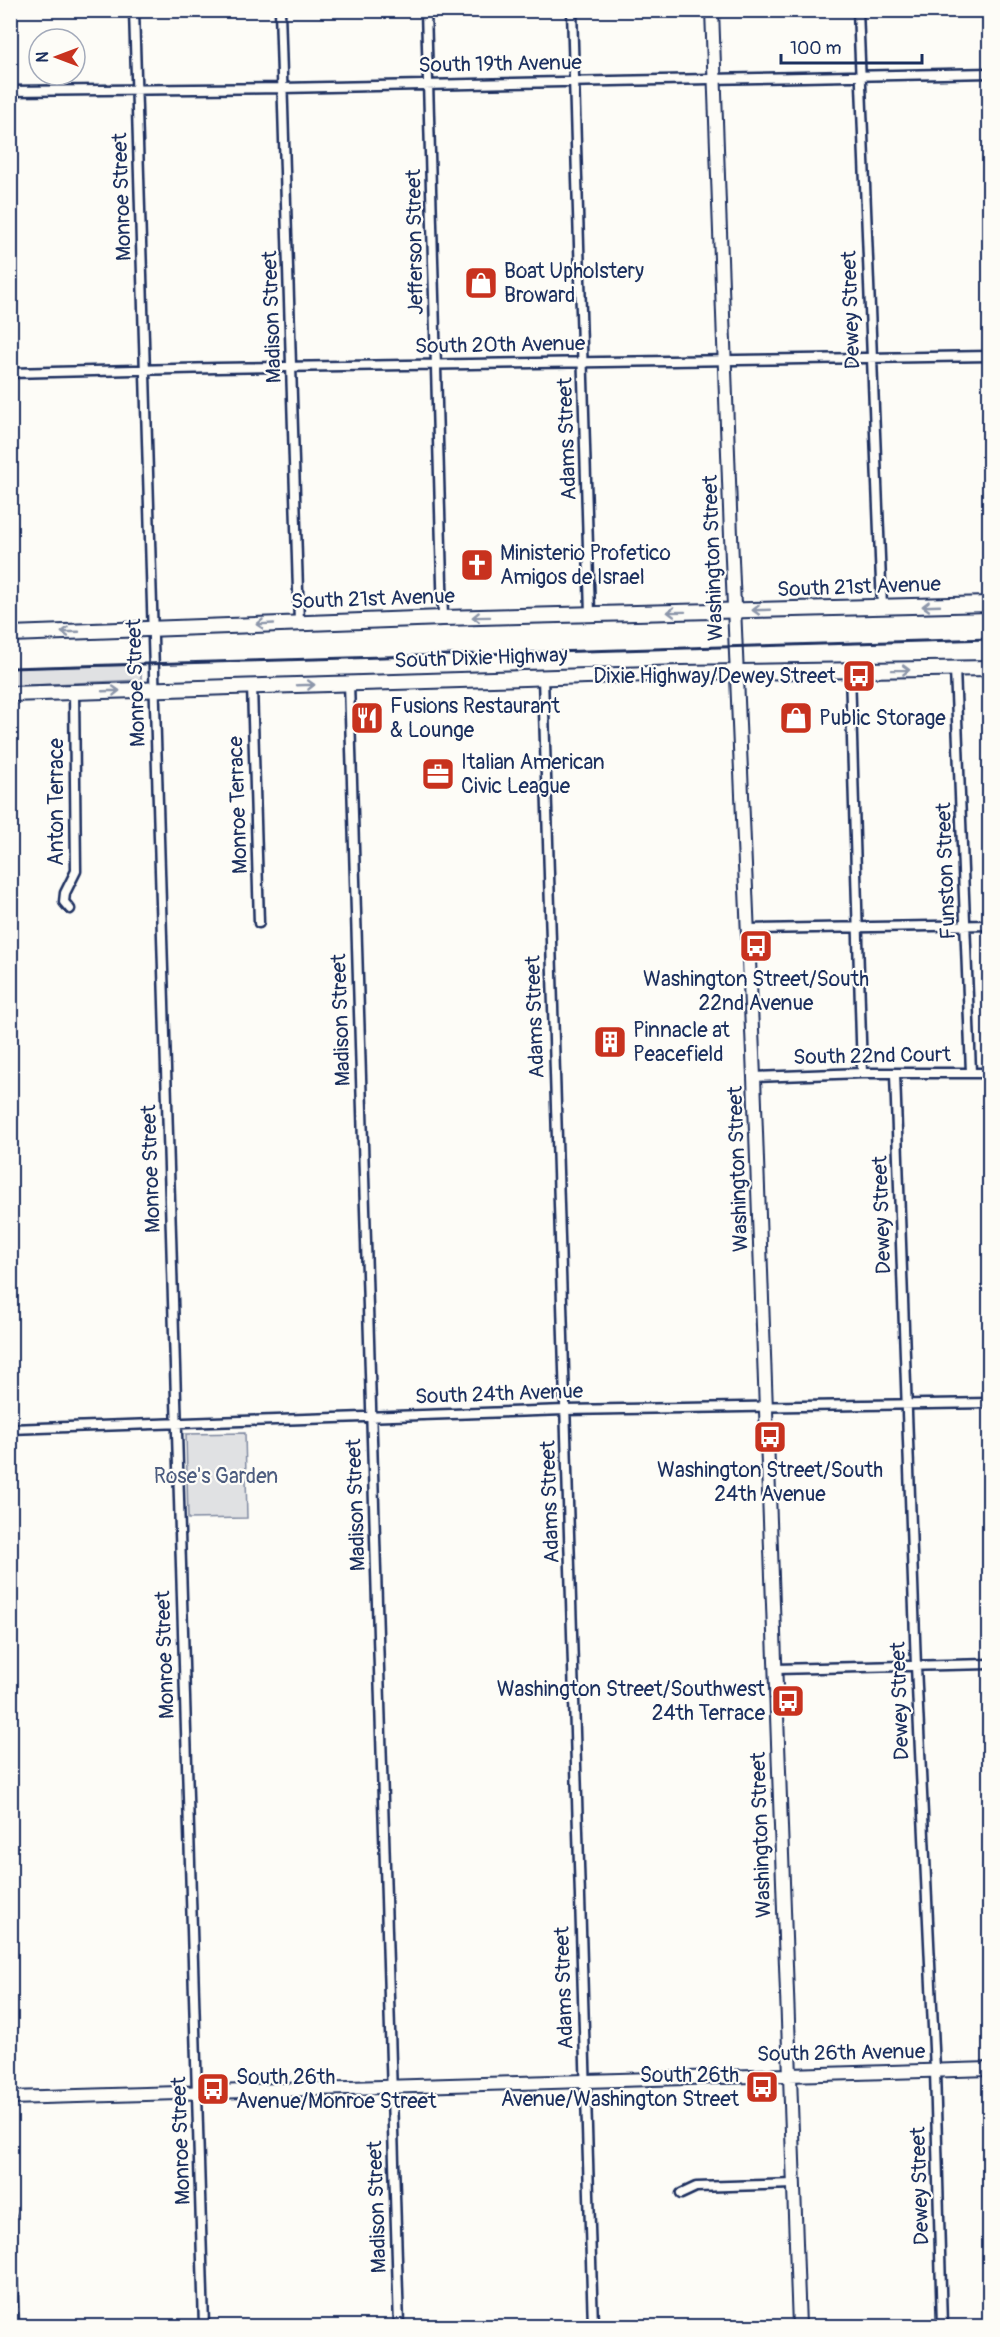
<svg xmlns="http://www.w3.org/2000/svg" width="1000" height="2337" font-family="Pangolin,sans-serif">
  <rect width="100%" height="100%" fill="#fdfcf7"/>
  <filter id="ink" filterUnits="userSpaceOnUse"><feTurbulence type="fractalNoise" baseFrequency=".0167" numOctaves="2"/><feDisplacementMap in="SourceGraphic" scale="12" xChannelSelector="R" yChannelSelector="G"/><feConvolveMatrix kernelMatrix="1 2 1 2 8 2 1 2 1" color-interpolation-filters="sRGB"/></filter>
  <g filter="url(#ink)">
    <path fill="#e0e1e3" stroke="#7e88a0" stroke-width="1.5" d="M141,665V680L11,686V668Z
      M245,1433L247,1518L188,1519L186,1434Z"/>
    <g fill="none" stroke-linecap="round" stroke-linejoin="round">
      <defs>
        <path id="street" d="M134,10L204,2326
          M280,10L299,623
          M426,10L443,618
          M572,10L590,614
          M858,10L882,607
          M10,91L282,88L990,73
          M10,373L217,368L990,356
          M955,669L971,1072
          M850,671L862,1073
          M543,677L593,2326
          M349,683L399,2326
          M252,686L259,923
          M70,909L64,902L65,893L76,871L74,692
          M748,929L990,925
          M895,1074L916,1666L935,2070L942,2326
          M754,1077L862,1073H990
          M10,1429L565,1410L990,1403
          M775,1669L990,1664
          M681,2194L696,2187L794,2184
          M10,2216L14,2326"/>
        <path id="secondary" d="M712,10L731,536L754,1077L799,2326
          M10,2098L990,2069"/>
        <path id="primary" d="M10,634L443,618L990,604
          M10,694L681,673L990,668"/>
      </defs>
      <use href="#street" stroke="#1b2f5e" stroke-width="13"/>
      <use href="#secondary" stroke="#1b2f5e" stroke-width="16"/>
      <use href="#primary" stroke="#1b2f5e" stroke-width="18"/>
      <use href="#street" stroke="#fdfcf7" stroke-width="8"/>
      <use href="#secondary" stroke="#fdfcf7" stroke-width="12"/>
      <use href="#primary" stroke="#fdfcf7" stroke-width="14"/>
      <path stroke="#1b2f5e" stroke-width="3" d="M10,668L990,639"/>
    </g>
    <defs><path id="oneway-shaft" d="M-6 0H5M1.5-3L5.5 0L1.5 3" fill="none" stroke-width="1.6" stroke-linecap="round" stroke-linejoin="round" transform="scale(1.5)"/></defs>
    <g stroke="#8c96aa">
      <use href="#oneway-shaft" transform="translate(931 606) rotate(178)"/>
      <use href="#oneway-shaft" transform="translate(761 610) rotate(178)"/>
      <use href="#oneway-shaft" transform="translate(676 612) rotate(179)"/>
      <use href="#oneway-shaft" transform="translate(481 617) rotate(179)"/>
      <use href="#oneway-shaft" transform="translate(265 624) rotate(177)"/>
      <use href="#oneway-shaft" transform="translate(70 632) rotate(178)"/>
      <use href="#oneway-shaft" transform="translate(901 670) rotate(-1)"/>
      <use href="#oneway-shaft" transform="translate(306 685) rotate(-2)"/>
      <use href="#oneway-shaft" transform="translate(111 691) rotate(-2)"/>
    </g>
  </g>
  <defs>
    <symbol id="shop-square" viewBox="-11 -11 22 22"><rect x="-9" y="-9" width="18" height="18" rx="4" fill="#c8321e" stroke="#fdfcf7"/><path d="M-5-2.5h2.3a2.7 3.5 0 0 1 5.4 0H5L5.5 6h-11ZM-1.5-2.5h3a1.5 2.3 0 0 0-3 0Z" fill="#fff"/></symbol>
    <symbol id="church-square" viewBox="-11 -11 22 22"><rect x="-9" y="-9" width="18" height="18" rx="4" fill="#c8321e" stroke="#fdfcf7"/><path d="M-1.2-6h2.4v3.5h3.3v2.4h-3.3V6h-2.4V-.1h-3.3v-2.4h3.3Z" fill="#fff"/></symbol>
    <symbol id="bus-square" viewBox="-11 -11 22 22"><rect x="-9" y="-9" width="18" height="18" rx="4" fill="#c8321e" stroke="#fdfcf7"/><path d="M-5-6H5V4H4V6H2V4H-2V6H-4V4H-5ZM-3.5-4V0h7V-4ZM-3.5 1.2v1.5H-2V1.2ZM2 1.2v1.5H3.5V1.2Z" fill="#fff"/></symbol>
    <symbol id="restaurant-square" viewBox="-11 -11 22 22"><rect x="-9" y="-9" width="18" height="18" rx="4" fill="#c8321e" stroke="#fdfcf7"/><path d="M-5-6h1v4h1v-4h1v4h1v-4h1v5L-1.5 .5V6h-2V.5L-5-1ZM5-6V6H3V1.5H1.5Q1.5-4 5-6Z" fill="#fff"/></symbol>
    <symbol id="office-square" viewBox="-11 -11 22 22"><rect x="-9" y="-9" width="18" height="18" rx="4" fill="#c8321e" stroke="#fdfcf7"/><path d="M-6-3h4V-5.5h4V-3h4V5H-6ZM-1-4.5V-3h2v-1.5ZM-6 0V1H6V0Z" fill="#fff"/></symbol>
    <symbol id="building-square" viewBox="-11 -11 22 22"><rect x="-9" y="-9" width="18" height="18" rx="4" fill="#c8321e" stroke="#fdfcf7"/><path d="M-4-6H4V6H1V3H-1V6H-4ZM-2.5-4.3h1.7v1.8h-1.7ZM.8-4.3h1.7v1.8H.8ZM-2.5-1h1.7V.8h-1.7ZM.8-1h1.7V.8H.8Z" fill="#fff"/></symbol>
  </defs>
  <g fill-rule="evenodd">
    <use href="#shop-square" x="462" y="264" width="38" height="38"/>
    <use href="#church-square" x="458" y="546" width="38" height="38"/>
    <use href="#bus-square" x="840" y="657" width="38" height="38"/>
    <use href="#restaurant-square" x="348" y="699" width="38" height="38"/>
    <use href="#shop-square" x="777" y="699" width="38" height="38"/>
    <use href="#office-square" x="419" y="755" width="38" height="38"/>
    <use href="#bus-square" x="737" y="927" width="38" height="38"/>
    <use href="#building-square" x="591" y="1023" width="38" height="38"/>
    <use href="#bus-square" x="751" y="1418" width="38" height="38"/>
    <use href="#bus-square" x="769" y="1682" width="38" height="38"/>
    <use href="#bus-square" x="743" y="2068" width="38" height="38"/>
    <use href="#bus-square" x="194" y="2070" width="38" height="38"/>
  </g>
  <g text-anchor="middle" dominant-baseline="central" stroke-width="4.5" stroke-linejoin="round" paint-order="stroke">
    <g font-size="21" fill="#1b2f5e" stroke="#fdfcf7">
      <text transform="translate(500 64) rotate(-1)">South 19th Avenue</text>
      <text transform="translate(122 197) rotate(-92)">Monroe Street</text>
      <text transform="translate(415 242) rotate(-91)">Jefferson Street</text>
      <text transform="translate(851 310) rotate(-92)">Dewey Street</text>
      <text transform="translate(272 317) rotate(-92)">Madison Street</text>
      <text transform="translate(500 345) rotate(-1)">South 20th Avenue</text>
      <text transform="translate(567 439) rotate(-92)">Adams Street</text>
      <text transform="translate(713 558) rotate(-92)">Washington Street</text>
      <text transform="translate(859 587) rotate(-2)">South 21st Avenue</text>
      <text transform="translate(373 599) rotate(-2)">South 21st Avenue</text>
      <text transform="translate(481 658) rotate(-2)">South Dixie Highway</text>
      <text transform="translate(136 683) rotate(-92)">Monroe Street</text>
      <text transform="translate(56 802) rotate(-90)">Anton Terrace</text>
      <text transform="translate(238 805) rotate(-92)">Monroe Terrace</text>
      <text transform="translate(946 871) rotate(-92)">Funston Street</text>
      <text transform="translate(535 1017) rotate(-92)">Adams Street</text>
      <text transform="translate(341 1020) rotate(-92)">Madison Street</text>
      <text transform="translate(872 1056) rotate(-1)">South 22nd Court</text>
      <text transform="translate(151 1169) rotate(-92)">Monroe Street</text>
      <text transform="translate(738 1169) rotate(-92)">Washington Street</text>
      <text transform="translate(882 1215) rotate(-92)">Dewey Street</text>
      <text transform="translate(499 1394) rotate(-2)">South 24th Avenue</text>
      <text transform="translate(550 1502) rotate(-92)">Adams Street</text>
      <text transform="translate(356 1505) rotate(-92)">Madison Street</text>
      <text transform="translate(165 1655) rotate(-92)">Monroe Street</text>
      <text transform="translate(900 1701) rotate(-92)">Dewey Street</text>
      <text transform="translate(761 1835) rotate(-92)">Washington Street</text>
      <text transform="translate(564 1988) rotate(-92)">Adams Street</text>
      <text transform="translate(841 2053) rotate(-1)">South 26th Avenue</text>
      <text transform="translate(181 2141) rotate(-92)">Monroe Street</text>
      <text transform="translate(920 2186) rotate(-92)">Dewey Street</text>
      <text transform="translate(377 2207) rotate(-92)">Madison Street</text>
    </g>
    <g font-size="21" fill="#1b2f5e" stroke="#fdfcf7" text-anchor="start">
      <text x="504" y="271">Boat Upholstery<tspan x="504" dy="24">Broward</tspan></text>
      <text x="500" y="553">Ministerio Profetico<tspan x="500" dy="24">Amigos de Israel</tspan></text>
      <text x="836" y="676" text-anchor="end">Dixie Highway/Dewey Street</text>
      <text x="390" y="706">Fusions Restaurant<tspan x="390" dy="24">&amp; Lounge</tspan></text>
      <text x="819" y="718">Public Storage</text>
      <text x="461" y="762">Italian American<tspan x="461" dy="24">Civic League</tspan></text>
      <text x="756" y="979" text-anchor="middle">Washington Street/South<tspan x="756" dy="24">22nd Avenue</tspan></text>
      <text x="633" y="1030">Pinnacle at<tspan x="633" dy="24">Peacefield</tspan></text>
      <text x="770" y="1470" text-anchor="middle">Washington Street/South<tspan x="770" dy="24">24th Avenue</tspan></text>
      <text x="765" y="1689" text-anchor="end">Washington Street/Southwest<tspan x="765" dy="24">24th Terrace</tspan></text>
      <text x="739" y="2075" text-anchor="end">South 26th<tspan x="739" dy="24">Avenue/Washington Street</tspan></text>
      <text x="236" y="2077">South 26th<tspan x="236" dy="24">Avenue/Monroe Street</tspan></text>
    </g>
    <g font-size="21" fill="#4c5c7f" stroke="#fdfcf7">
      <text x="216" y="1476">Rose's Garden</text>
    </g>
  </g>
  <rect width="1000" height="2337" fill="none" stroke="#fdfcf7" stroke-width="36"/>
  <rect x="18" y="18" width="964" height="2301" fill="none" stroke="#1b2f5e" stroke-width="2" filter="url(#ink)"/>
  <g transform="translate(57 57) rotate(270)"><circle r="28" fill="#fdfcf7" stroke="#a3aaba" stroke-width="1.5"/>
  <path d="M0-4.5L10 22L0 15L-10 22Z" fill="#c8321e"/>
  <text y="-9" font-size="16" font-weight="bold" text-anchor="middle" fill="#1b2f5e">N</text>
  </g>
  <path d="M781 54v9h141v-9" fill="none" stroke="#1b2f5e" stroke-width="3"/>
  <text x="790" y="54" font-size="18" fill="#1b2f5e" stroke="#fdfcf7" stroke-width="4.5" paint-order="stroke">100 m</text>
</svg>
